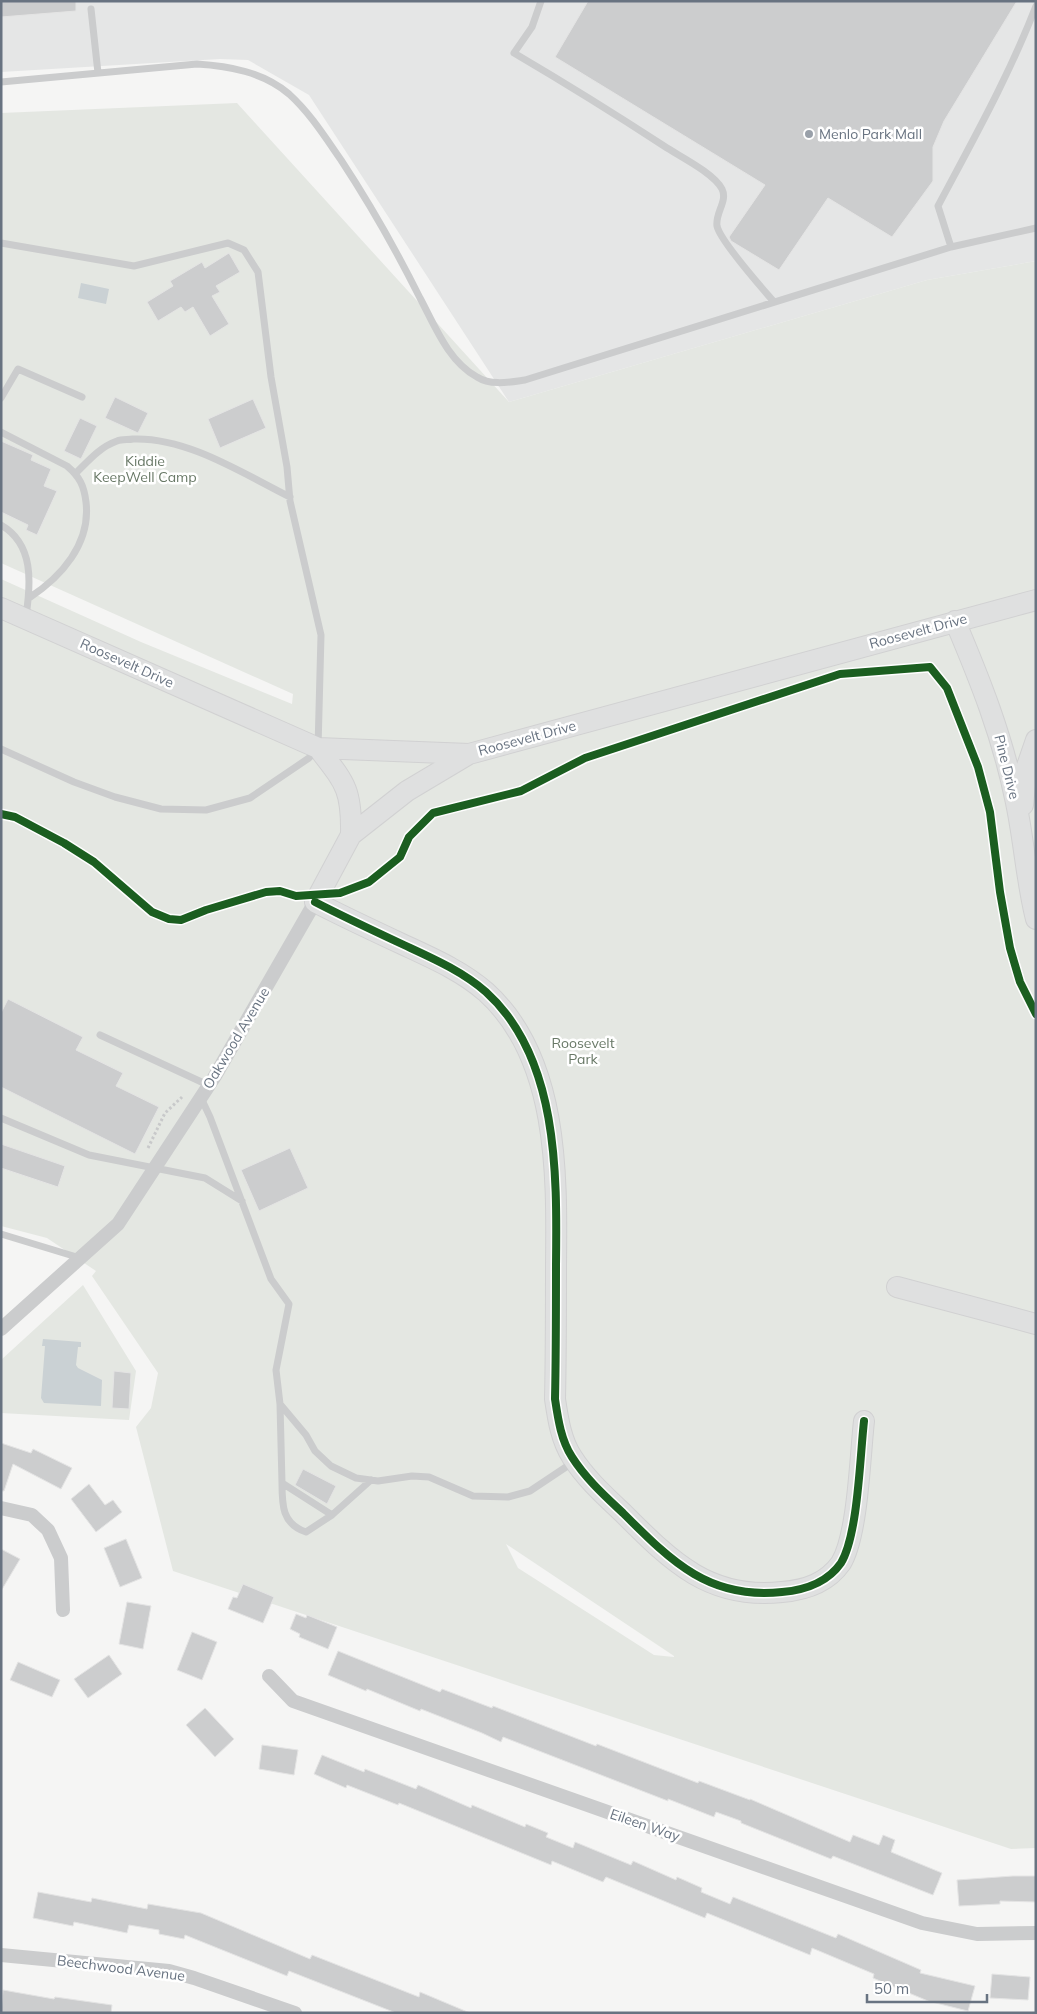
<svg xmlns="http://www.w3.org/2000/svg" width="1037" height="2014" font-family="Mulish,sans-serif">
  <rect width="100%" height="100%" fill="#f5f5f4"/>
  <path fill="#e5e6e6" d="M1,1H1036V261L927,280L509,402L309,95L248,60L220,59L1,72Z"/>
  <path fill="#e4e7e2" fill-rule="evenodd" d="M237,103L509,402L927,280L1036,261V1848L1011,1849L173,1571L136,1427L151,1408L158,1373L92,1276L96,1271L47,1238L1,1226V579L141,642L292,704L293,694L1,563V113ZM506,1544L674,1656V1657L654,1655L518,1568Z
    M83,1285L136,1371L129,1420L1,1413V1360Z"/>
  <path fill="#cad1d4" d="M81,283L109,289L106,304L78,298Z
    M43,1339L81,1342V1347H78L76,1365L78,1368L102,1380L101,1406L44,1403L41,1398L45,1346H42Z"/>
  <path fill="#cccdce" stroke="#e4e4e4" d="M1,1H76V11L1,17Z
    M588,1H1017L944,121L933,147V181L892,237L828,198L779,270L731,241L729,237L765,185L555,57Z
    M229,253L240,272L216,286L220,292L212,296L229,324L210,336L193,307L185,312L181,307L158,321L147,302L173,286L170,281L202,262L205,268Z
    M115,397L148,413L138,433L105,418Z
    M253,399L266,428L220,448L208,419Z
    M80,418L97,426L81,459L64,451Z
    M1,441L33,455L31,460L51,469L44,486L57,491L37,535L26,530L28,525L1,512Z
    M8,999L83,1037L76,1050L123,1073L116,1086L159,1107L135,1154L1,1087V1013Z
    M1,1144L65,1166L58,1187L1,1168Z
    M290,1148L308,1188L259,1211L241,1170Z
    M114,1371L131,1373L129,1409L112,1408Z
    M1,1443L31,1453L33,1449L72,1468L61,1489L13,1464L4,1491H1Z
    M303,1469L336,1486L327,1504L295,1485Z
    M89,1484L105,1505L113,1500L122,1512L96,1532L71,1499Z
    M126,1539L142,1578L120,1587L104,1548Z
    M1,1549L20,1559L1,1591Z
    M243,1584L274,1597L263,1623L228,1609L233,1597L237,1598Z
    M127,1602L151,1606L143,1649L119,1644Z
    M296,1614L306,1618L307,1615L337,1627L328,1649L299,1637L300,1634L290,1629Z
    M192,1632L217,1642L202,1680L177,1670Z
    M338,1651L440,1692L442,1689L492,1708L493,1706L596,1746L597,1744L698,1783L699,1781L750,1800V1799L850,1842L853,1835L879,1845L883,1835L895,1840L891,1852L942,1873L933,1895L833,1856L831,1859L741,1823V1821L716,1812L714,1817L668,1799V1801L503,1737L501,1742L482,1733L421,1709L420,1711L367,1689L366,1691L328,1675Z
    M109,1655L122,1674L88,1698L74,1679Z
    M18,1662L60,1680L52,1697L10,1680Z
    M205,1708L234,1739L215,1757L186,1725Z
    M262,1745L298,1750L294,1775L259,1769Z
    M322,1755L364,1772L365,1769L416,1789L418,1785L471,1808L472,1805L525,1827L526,1824L548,1833L546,1837L573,1848L575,1842L631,1865L633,1861L676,1880L677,1877L702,1888L701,1892L730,1904L733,1897L836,1938L838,1934L921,1970L920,1973L975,1986L968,2011L928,2001L873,1978L874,1974L812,1948L810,1955L707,1913L705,1918L606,1877L603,1882L552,1861L551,1865L399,1803L398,1805L347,1785L346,1788L314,1774Z
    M1013,1876H1036V1902L1000,1901V1904L959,1906L957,1880Z
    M38,1892L91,1902L92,1898L147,1909L148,1904L201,1913L310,1959L312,1955L419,1997L420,1992L470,2013H396L289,1971L287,1976L185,1935L184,1939L159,1934V1930L129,1925L127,1933L74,1922L73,1926L33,1918Z
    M992,1974L1030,1977L1028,2000L990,1998Z
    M3,1990L54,1999L55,1997L112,2005L111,2013H1Z"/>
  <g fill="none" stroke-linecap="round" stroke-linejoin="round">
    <defs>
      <path id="secondary" d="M1,608L318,748L469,754L1036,600
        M955,621C980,680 1002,735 1015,798C1024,838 1026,880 1036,919
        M318,748C345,783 352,789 351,835
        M469,754L407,791L351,835L315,902C344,917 374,931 404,945C432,958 462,971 486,992C559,1058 557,1175 556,1266C556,1311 556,1355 555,1399C558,1419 561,1440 572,1457C586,1479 605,1496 623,1513C671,1561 709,1600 782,1592C806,1590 827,1583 841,1563C858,1535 860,1456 864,1421
        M1023,805L1027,766L1036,740
        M897,1287L1036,1324"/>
    </defs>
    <use href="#secondary" stroke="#d1d1d2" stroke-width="22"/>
    <path stroke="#c8c9ca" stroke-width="3" stroke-dasharray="2.5 2.5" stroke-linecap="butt" d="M148,1148L165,1113L182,1097"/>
    <path stroke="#cbcccd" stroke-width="7" d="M541,1L532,27L514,53C565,83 615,114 664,146C679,156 714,173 722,189C728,201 715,213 717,226C720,241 762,288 774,302
      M91,9L98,73
      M1,82L197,64C229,66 263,72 289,94C310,113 325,137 341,160C370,204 396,250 420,298C435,326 448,361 477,377C491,386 510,382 525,380L951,247L1036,228
      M1,243L134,266L228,243L244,250L258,272L271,377L287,467L290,501L321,635L318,748L309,758L250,798L206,810L161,809L115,797L74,782L1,749
      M951,247L938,206C973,140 1009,76 1036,6
      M1,398L18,369L82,397
      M1,432L67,466C80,477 84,486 86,502C91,544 61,577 29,598
      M76,473C89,460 100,447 117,441C122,439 128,440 133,439C187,437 242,473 290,497
      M1,525C34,544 31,583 26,616
      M100,1035L208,1085
      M201,1098L210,1117L271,1279L289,1304L276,1370L280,1404L306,1435L315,1451L331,1466L356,1478L378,1481L412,1476L429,1477L473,1496L508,1497L530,1491L575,1461
      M1,1118L89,1155L205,1178L242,1201
      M1,1234L80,1258
      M280,1404L282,1483L332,1515
      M282,1483C282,1505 282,1524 306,1532L332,1515L371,1480"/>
    <path stroke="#cbcccd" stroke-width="14" d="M1,1329L118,1224L215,1076L315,902
      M1,1508L32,1515L48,1530L61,1558L63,1610
      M269,1676L293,1701L922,1923L977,1934L1036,1933
      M1,1955L169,1971L194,1978L295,2013"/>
    <use href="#secondary" stroke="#dfe0e0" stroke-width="20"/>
    <defs>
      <path id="cycleway" d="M1,814L15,817L64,843L94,862L152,912L169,919L181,920L206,910L266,892L280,891L296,896L340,893L369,882L400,857L409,837L433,813L521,791L585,758L840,674L930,667L947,688L978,767L990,812L1000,892L1010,948L1020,982L1036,1014
        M315,902C344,917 374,931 404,945C432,958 462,971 486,992C559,1058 557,1175 556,1266C556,1311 556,1355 555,1399C558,1419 561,1440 572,1457C586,1479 605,1496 623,1513C671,1561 709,1600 782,1592C806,1590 827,1583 841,1563C858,1535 860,1456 864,1421"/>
    </defs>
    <use href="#cycleway" stroke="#fff" stroke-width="11"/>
    <use href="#cycleway" stroke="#1b5e20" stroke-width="8"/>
  </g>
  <circle fill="#99a0a9" stroke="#fff" stroke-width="2" cx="809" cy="134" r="5"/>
  <g text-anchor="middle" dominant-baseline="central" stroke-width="5" stroke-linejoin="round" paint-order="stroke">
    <g font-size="14" fill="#687381" stroke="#fff" text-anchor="start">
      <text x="819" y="134">Menlo Park Mall</text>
    </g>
    <g font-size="14" fill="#687866" stroke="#fff">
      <text x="145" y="461">Kiddie<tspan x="145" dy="16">KeepWell Camp</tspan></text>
      <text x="583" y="1043">Roosevelt<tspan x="583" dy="16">Park</tspan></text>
    </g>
    <g font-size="14" fill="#687381" stroke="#fff">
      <text transform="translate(918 631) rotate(-15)">Roosevelt Drive</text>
      <text transform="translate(127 663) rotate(24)">Roosevelt Drive</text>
      <text transform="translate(527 738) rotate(-15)">Roosevelt Drive</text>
      <text transform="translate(1007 767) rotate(76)">Pine Drive</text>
      <text transform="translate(236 1038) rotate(-59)">Oakwood Avenue</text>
      <text transform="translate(645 1825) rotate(19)">Eileen Way</text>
      <text transform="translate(121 1968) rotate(7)">Beechwood Avenue</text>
    </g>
  </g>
  <rect width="1037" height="2014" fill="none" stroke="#687381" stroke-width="5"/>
  <path d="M867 1994v8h120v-8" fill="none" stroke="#687381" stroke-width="2.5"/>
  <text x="874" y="1994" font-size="15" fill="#687381" stroke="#ffffff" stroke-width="4" paint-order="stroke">50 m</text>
</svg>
